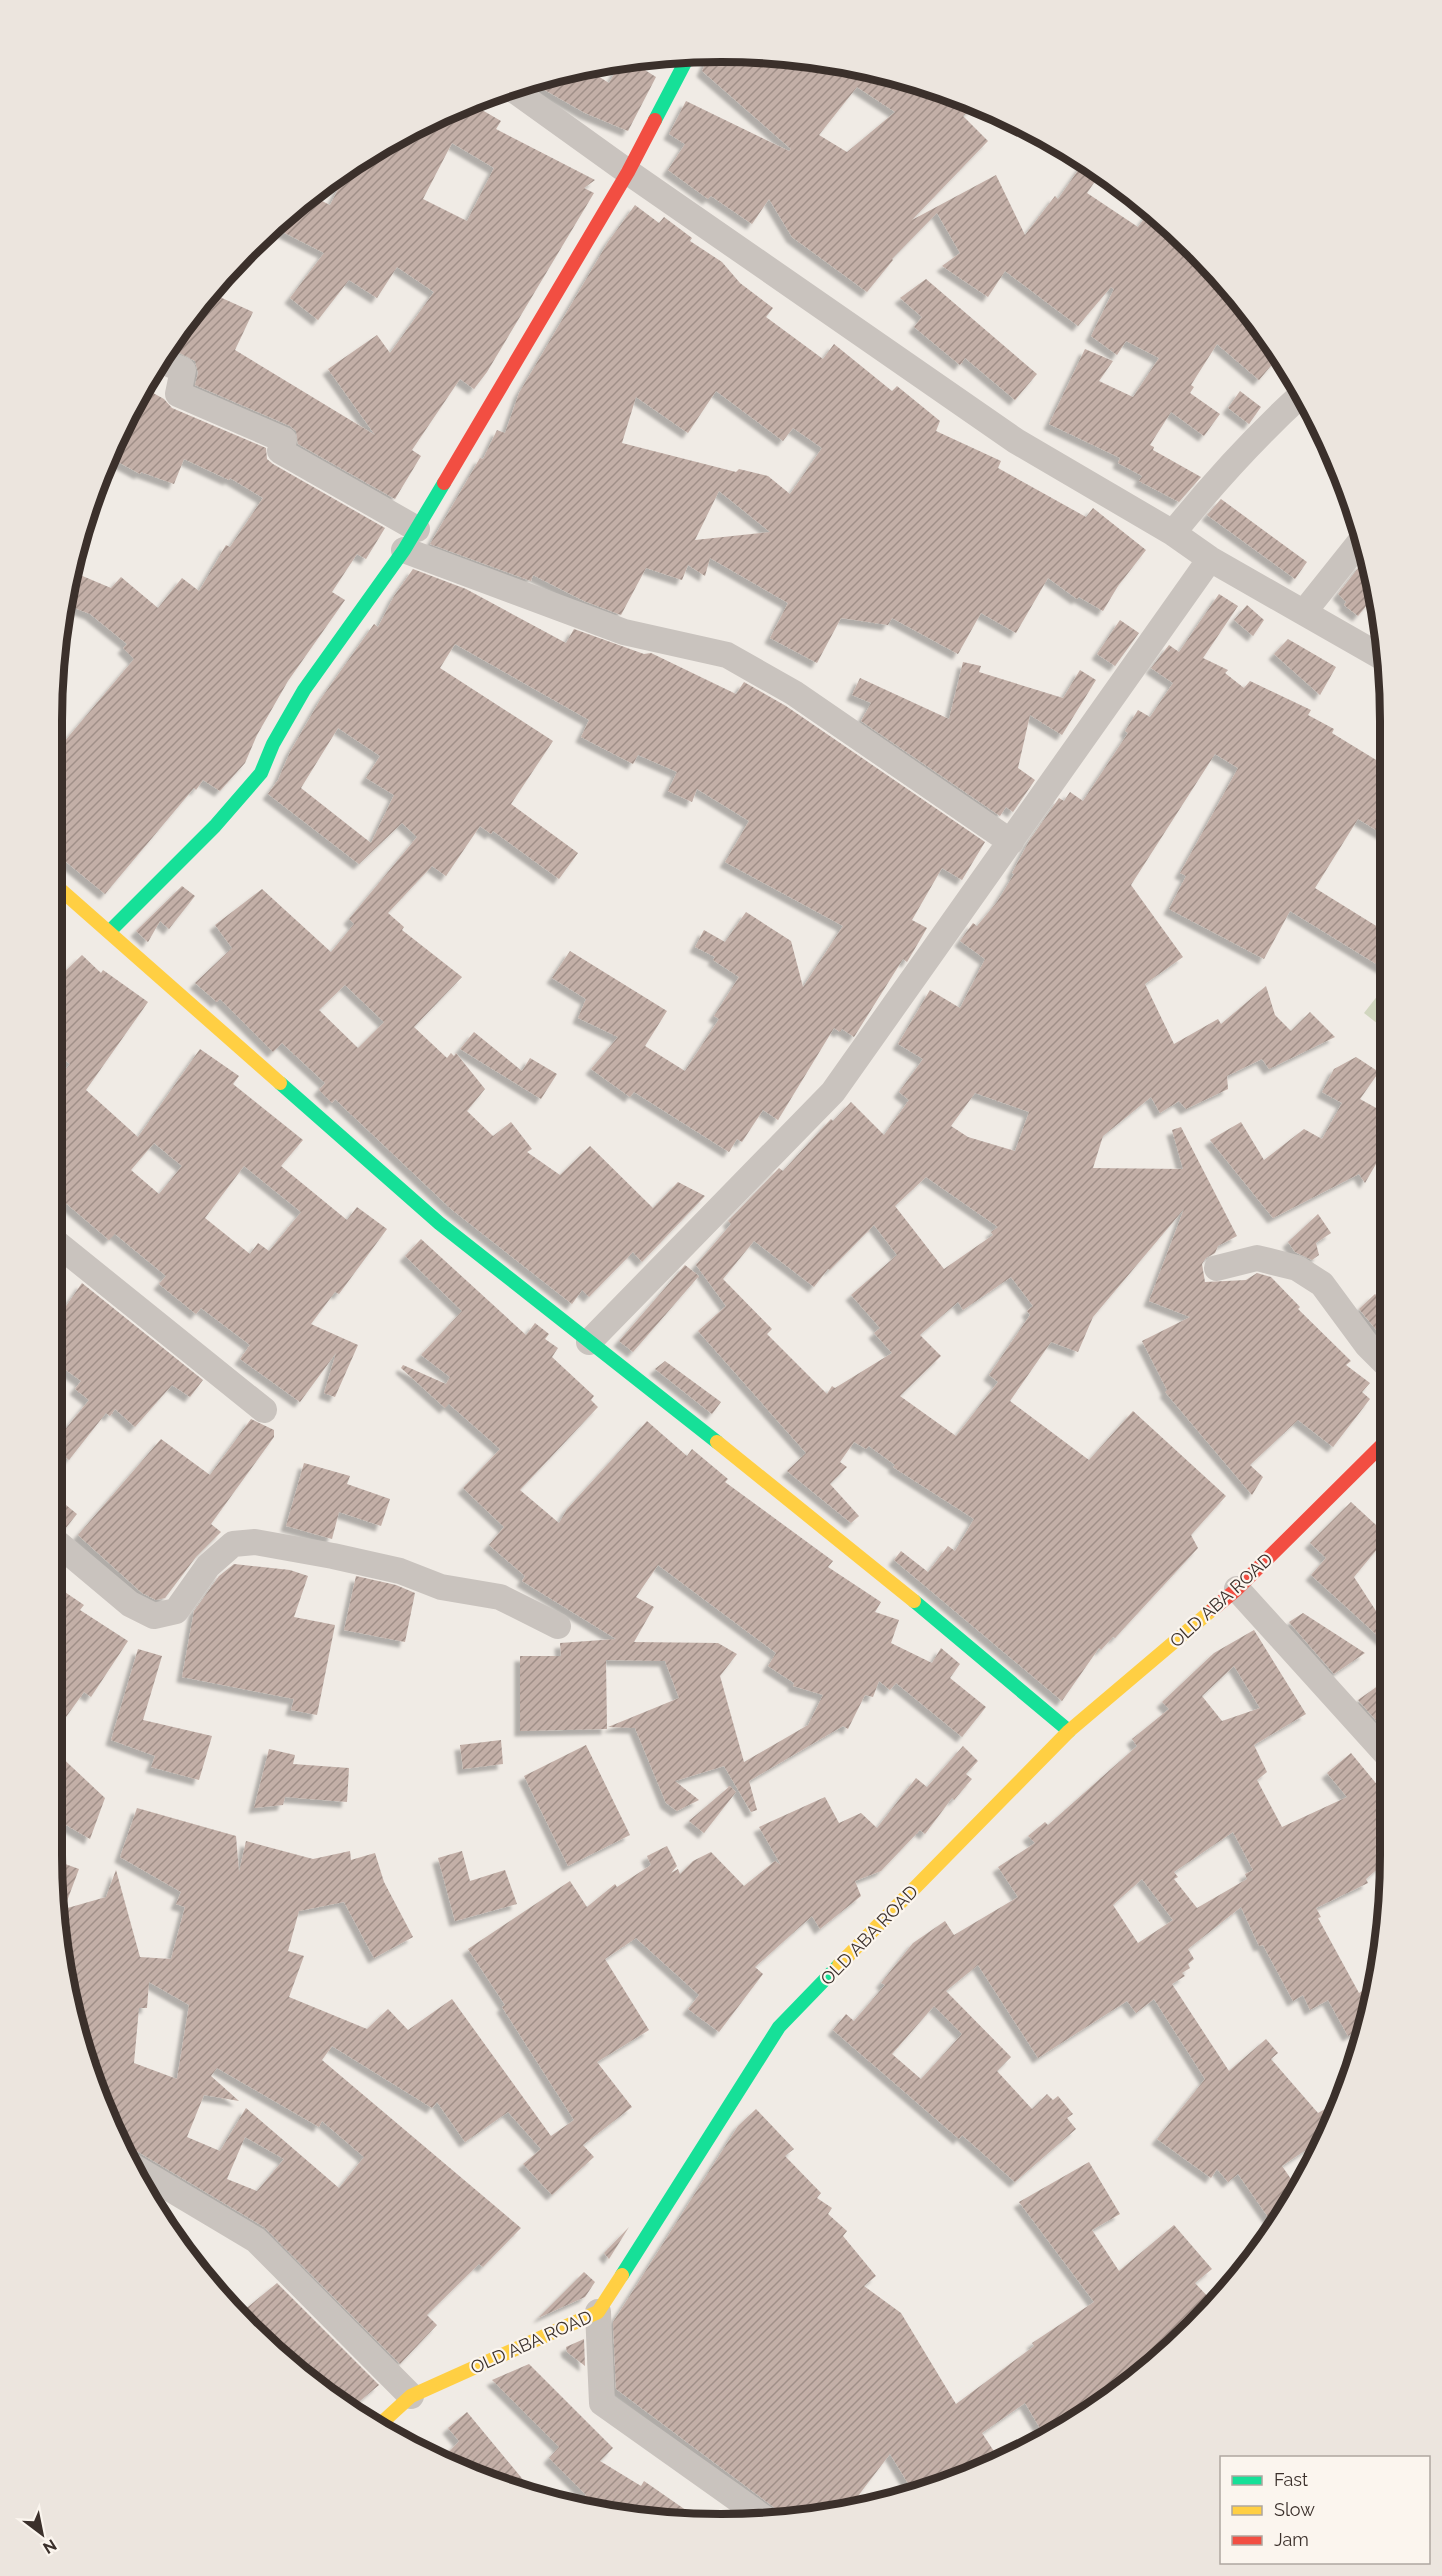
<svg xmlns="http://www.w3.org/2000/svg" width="1442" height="2576" font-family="Raleway,sans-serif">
  <defs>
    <pattern id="building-hatch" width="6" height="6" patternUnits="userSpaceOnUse" patternTransform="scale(1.5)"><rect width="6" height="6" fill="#c3afa7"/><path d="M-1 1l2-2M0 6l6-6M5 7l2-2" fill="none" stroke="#a08f88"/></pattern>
    <filter id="shadow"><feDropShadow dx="-5.5" dy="5.5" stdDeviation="1.5" flood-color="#0004"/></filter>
  </defs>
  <rect width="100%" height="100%" fill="#f0ebe5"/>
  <path fill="#d1d6bf" d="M1386,985L1387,1031L1364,1013Z"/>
  <path fill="url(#building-hatch)" fill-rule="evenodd" filter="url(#shadow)" d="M710,53L809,57L937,87L976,105L963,116L988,141L912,220L996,175L1025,235L1055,196L1058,199L1084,162L1100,174L1087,193L1138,227L1149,212L1195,247L1281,354L1259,380L1217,344L1191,385L1194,387L1190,393L1220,414L1204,436L1171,412L1150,445L1154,447L1153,450L1201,477L1179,502L1139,481L1142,476L1118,463L1120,458L1049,424L1085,349L1113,361L1099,381L1133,397L1159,358L1126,341L1117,355L1091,336L1114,289L1111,287L1078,326L1005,271L988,297L942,266L960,253L937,213L892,259L893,260L867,292L792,237L769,199L752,224L711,196L708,199L668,170L685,144L669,134L686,101L789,151L791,149L702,71ZM857,87L895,112L847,152L819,135Z
    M629,60L656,77L628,131L585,113L529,81L548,74L585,68L609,83L621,62Z
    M470,103L501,121L496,129L595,180L584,188L594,193L487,372L474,389L460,379L412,450L421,456L395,499L298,444L296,431L290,426L195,385L198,373L195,361L168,347L207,294H213L253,312L235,350L375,435L328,369L377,335L390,353L434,292L397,267L377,298L349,280L318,320L290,298L324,253L273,227L308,194L330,205L350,166L425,120ZM452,143L494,168L467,221L423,199Z
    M635,205L659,223L664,217L692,238L690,241L722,262L740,283L773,308L766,317L823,359L834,344L892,391L897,386L940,421L936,431L1001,461L998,468L1086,517L1093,508L1146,550L1118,586L1103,611L1079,597L1077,599L1048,578L1016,633L981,613L958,654L892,618L888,625L841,618L817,663L770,638L788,603L710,558L705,576L688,565L682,580L646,568L621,615L584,601L533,575L531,581L430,544L480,458L483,459L497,430L505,433L519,393L608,242ZM716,391L783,441L793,428L822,448L790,494L768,476L739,469L736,472L622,443L636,397L688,433ZM719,491L770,532L695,540Z
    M926,279L1037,374L1015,400L965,358L960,365L914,327L922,317L900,298Z
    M144,388L164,399L172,408L266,448L267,459L273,464L385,528L366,559L357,554L332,592L345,600L288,681L257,735L245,763L220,791L203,780L196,790L194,788L105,894L65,861L64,863L53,855V755L134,659L123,648L127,644L90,614L67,605L73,572L111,588L121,577L158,608L182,578L199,591L226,545L230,547L263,498L230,478L229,480L184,459L174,484L141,472L140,474L109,457Z
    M1240,391L1261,407L1249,424L1228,408Z
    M1221,499L1307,562L1295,579L1207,515Z
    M1362,563L1370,570L1376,594L1358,616L1344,605L1346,602L1338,594Z
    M413,569L466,589L566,643L574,629L644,654L651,653L736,694L744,682L786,706L985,842L962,880L942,868L912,920L927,928L907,962L903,959L854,1037L842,1029L840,1032L834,1028L778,1120L763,1110L742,1142L737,1139L729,1152L634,1092L630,1097L591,1069L618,1037L578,1018L586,999L552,978L570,951L667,1011L645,1046L685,1071L719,1019L714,1016L739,977L713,960L715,957L695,947L704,930L725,942L746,912L791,941L803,987L843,926L725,862L749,821L697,789L692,802L668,791L677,772L638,755L633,764L581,737L589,720L455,644L440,668L553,741L511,804L578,853L559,879L493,831L491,834L480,826L446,876L432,866L388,913L404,927L402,930L462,977L414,1027L447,1058L451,1053L454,1056L456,1053L485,1089L467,1111L493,1136L511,1122L532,1149L527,1152L560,1175L590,1146L653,1208L678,1182L705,1196L642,1262L633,1252L589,1297L582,1290L572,1304L451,1209L335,1099L332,1103L319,1090L325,1083L282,1043L273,1052L220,999L217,1002L195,983L232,948L215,925L262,889L331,952L354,924L349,919L417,837L402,823L359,864L268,794L278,780L290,752L320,700L374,624L378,627L394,596ZM338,728L380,756L366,778L394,795L371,843L301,788ZM345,985L384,1022L358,1048L319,1010Z
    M1219,594L1238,606L1203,658L1228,670L1225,673L1244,688L1250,681L1311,710L1308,715L1334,729L1332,733L1386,766V836L1358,819L1315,888L1386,932V970L1290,911L1264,959L1169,909L1186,876L1180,873L1238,768L1215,754L1131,885L1183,957L1145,984L1174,1044L1218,1019L1221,1024L1266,986L1275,1015L1291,1031L1310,1012L1335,1037L1269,1069L1262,1059L1227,1076L1228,1089L1186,1109L1179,1101L1160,1113L1151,1097L1103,1136L1093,1168L1183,1169L1172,1130L1181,1127L1237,1236L1218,1246L1215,1253L1206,1258L1202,1264L1205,1282L1246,1280L1257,1273L1271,1277L1300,1307L1298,1309L1351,1361L1346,1365L1370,1383L1362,1392L1370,1399L1333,1447L1298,1420L1250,1465L1263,1477L1252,1495L1165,1392L1167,1390L1142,1341L1190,1317L1149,1301L1184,1209L1093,1317L1078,1352L1051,1342L1010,1401L1089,1460L1133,1411L1226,1496L1191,1535L1198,1548L1115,1638L1113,1637L1101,1650L1099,1648L1062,1701L894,1560L901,1551L928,1572L948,1546L955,1551L974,1519L893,1467L895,1465L869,1446L866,1449L854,1442L840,1462L847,1467L830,1484L859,1516L851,1523L787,1471L806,1453L698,1331L726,1306L696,1265L731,1224L728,1221L779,1168L783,1171L831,1119L833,1121L851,1102L884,1135L909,1100L899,1092L923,1059L898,1044L930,990L960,1008L985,959L960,941L973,923L977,926L997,902L1014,874L1012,873L1029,841L1059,798L1064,801L1070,792L1083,801L1128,733L1125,731L1138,710L1150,717L1173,683L1151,668L1169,645L1179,652ZM975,1093L1029,1112L1015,1151L968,1137L951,1126ZM926,1177L998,1227L991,1232L993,1235L944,1269L895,1206ZM874,1225L897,1255L851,1295L880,1328L874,1333L892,1353L835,1388L832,1386L827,1394L767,1334L772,1329L723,1279L754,1241L814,1287L828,1269L830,1270ZM1011,1277L1033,1306L1027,1311L1030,1315L989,1375L998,1382L956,1436L900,1396L941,1356L920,1335L958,1302L963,1310Z
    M1247,605L1264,620L1253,636L1234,620Z
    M1120,620L1139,633L1115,666L1097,654Z
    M1288,639L1336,667L1320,695L1274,654Z
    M963,662L981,666L979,672L1063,698L1080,670L1096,680L1062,735L1030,715L1018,768L1035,780L1013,812L1006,807L1000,816L861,721L871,703L852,695L860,678L949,719Z
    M182,886L195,896L169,929L160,921L148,942L136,931Z
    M82,955L101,973L103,970L148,1002L86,1090L138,1137L200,1049L239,1076L233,1084L303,1140L281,1166L347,1220L357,1207L387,1229L339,1294L335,1292L311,1324L358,1345L335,1397L324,1393L336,1353L300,1402L240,1359L250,1345L201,1308L196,1314L159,1284L166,1276L115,1234L109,1240L54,1193V1084L70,1064L54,1052L53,983ZM154,1143L182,1166L159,1194L131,1170ZM244,1166L301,1212L269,1251L258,1243L250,1254L205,1218Z
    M474,1032L522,1071L530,1058L557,1074L541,1099L460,1049Z
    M1356,1057L1379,1072L1360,1099L1387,1114V1145L1365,1183L1359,1174L1273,1218L1210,1140L1241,1122L1264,1160L1304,1129L1322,1139L1342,1103L1322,1092L1334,1069Z
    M1318,1214L1331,1233L1316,1243L1319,1255L1312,1260L1295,1252L1288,1242Z
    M421,1239L526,1335L535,1323L549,1334L545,1339L558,1348L552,1357L594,1396L591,1400L598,1407L520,1490L559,1523L567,1509L647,1421L687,1456L692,1449L728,1479L725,1482L833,1561L828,1567L881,1602L875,1612L899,1620L891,1643L932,1663L941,1648L960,1664L950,1678L986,1707L962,1737L896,1683L890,1690L879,1681L873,1697L865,1695L848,1729L843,1726L749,1781L757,1810L751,1812L724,1766L675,1781L699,1800L677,1811L666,1803L635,1728L608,1727L679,1698L665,1661L606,1660L607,1729L520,1731V1656H561L560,1643L616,1639L522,1581L525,1576L489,1545L504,1527L463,1488L500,1449L449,1404L445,1408L401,1368L403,1365L446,1384L450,1377L421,1355L462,1311L405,1256ZM658,1565L776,1653L768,1666L794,1683L793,1686L823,1695L808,1725L744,1762L720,1676L737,1654L718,1643L634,1642L654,1607L636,1597Z
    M685,1265L699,1276L633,1352L619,1341Z
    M82,1283L203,1380L190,1397L172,1385L135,1427L115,1409L110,1416L106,1413L69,1460L55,1449V1442L89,1400L75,1389L81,1381L55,1362V1322Z
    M1375,1294L1388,1306V1344L1359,1309Z
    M665,1361L721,1402L712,1414L655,1369Z
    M251,1419L274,1430V1437L211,1524L221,1532L196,1557L165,1598L156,1600L142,1593L78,1535L161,1439L210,1475Z
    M304,1463L350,1476L347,1484L390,1499L381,1526L339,1512L332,1539L286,1526Z
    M55,1496L77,1514L65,1529L55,1526Z
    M1351,1502L1388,1536L1354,1577L1389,1631V1646L1311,1575L1326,1558L1310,1543Z
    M234,1564L290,1570L308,1576L294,1617L335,1625L317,1715L291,1710L294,1699L182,1677L194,1611L219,1576Z
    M356,1576L396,1585L415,1593L405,1642L344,1630Z
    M56,1586L84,1605L80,1610L128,1641L91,1697L84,1692L56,1731Z
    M1303,1613L1365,1653L1334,1674L1289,1622Z
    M1254,1630L1306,1714L1254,1745L1267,1772L1257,1780L1282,1827L1347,1797L1327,1773L1351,1753L1389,1799V1859L1366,1879L1368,1883L1316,1908L1321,1917L1318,1918L1359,1993L1372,1985L1367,2012L1359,2016L1364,2027L1348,2036L1328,2000L1310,2010L1303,1995L1293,2001L1263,1945L1259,1946L1241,1907L1188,1949L1194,1959L1188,1964L1190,1968L1182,1973L1185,1976L1172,1984L1229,2071L1266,2039L1278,2053L1271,2059L1318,2113L1325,2109L1333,2121L1325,2137L1282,2166L1300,2192L1275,2227L1238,2174L1228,2182L1217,2169L1211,2178L1157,2139L1205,2079L1154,1999L1136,2013L1127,2001L1038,2058L978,1965L946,1991L1011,2057L997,2071L1032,2109L1047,2094L1053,2100L1058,2096L1073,2114L1067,2118L1076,2129L1015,2182L962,2135L959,2139L833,2030L846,2014L854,2021L885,1985L881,1983L913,1943L945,1921L954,1935L1018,1897L998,1867L1035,1843L1028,1836L1045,1822L1048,1825L1137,1746L1132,1739L1169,1709L1162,1702L1214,1653ZM1234,1666L1260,1708L1222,1721L1202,1696ZM1233,1832L1253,1870L1245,1874L1247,1879L1197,1908L1174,1879L1178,1877L1174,1872ZM1142,1879L1173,1920L1138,1943L1113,1905ZM934,2006L962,2034L921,2079L892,2054Z
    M138,1649L162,1656L143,1720L212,1736L199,1780L151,1767L155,1756L111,1740Z
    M1389,1678V1735L1358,1700Z
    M501,1740L503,1764L463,1769L460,1745Z
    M586,1745L630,1835L568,1866L524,1776Z
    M963,1746L978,1761L966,1774L972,1779L954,1800L952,1798L925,1834L920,1830L881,1871L855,1881L861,1896L820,1929L812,1916L755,1967L763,1974L719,2032L688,2009L699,1995L636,1938L605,1959L649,2030L597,2062L632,2107L583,2145L594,2157L552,2195L523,2164L541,2149L508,2112L465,2142L437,2102L432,2108L332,2046L322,2060L521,2228L483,2267L479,2264L427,2315L437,2325L400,2364L264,2227L135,2150L118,2146L86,2070L57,1943V1861L79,1869L64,1909L106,1897L116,1870L140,1957L171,1959L185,1907L176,1904L181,1892L120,1857L137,1808L236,1836L239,1872L246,1841L313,1859L350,1851L351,1860L375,1853L384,1882L413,1937L374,1958L344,1902L299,1911L288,1951L304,1956L289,1997L367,2029L388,2009L408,2030L452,1999L551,2136L574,2120L502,2007L505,2005L468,1949L570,1881L587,1907L615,1884L617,1887L651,1865L647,1856L667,1846L677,1866L671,1873L678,1869L680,1874L693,1861L711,1852L744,1886L775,1861L781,1865L759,1827L825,1797L839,1823L861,1813L877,1828L916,1778L927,1787ZM149,1982L189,2005L177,2079L134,2063L139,2008H147ZM217,2068L319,2127L322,2121L364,2157L339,2188L246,2108L220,2151L187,2137L204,2095L239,2101L211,2076ZM245,2137L284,2159L257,2191L227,2179Z
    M269,1749L295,1755L293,1764L349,1768L347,1802L285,1797L283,1805L254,1808Z
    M56,1752L105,1798L90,1839L56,1819Z
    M730,1786L736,1792L704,1833L689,1821Z
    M462,1851L470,1881L505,1870L517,1904L455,1921L438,1858Z
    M756,2109L794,2149L785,2156L821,2193L817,2198L832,2208L828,2214L847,2231L843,2236L876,2276L864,2286L901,2313L956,2404L1034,2346L1032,2343L1094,2302L1019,2202L1089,2162L1120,2214L1092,2230L1119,2271L1174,2225L1212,2269L1195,2283L1212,2301L1187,2325L1191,2330L1162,2359L1056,2435L1047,2440L1025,2403L982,2433L1001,2462L977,2474L914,2493L890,2454L845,2513L791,2520L616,2389L613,2322L738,2126Z
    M629,2227L609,2259L604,2253Z
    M584,2272L595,2282L585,2297L538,2318Z
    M277,2283L379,2385L354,2406L336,2385L327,2394L252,2330L247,2329L237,2316Z
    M584,2339L585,2366L567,2352L566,2347Z
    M529,2364L613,2448L600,2461L641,2486L644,2481L703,2522L634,2519L578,2508L586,2495L549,2458L559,2447L492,2380Z
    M467,2412L539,2499L440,2462L459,2441L448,2428Z"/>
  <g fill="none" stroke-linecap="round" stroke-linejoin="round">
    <path stroke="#c9c3be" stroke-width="26" d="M511,88L628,172L1016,441L1173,533L1210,559L1385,659
      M160,360L183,370L178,394L284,440L280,451L417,529
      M1173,533C1213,483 1254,438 1301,395
      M404,550L624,632L727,655L794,693L1011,842
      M1304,612L1363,538
      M54,1241L264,1410
      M1217,1268L1257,1258L1297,1268L1322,1284L1367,1345L1388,1366
      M589,1342L833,1092L1210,559
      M55,1541L130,1604L154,1616L176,1611L208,1566L233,1544L255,1542L333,1556L400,1571L441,1587L500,1597L558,1626
      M1237,1589L1389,1757
      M127,2163L256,2240L411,2396
      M598,2312L602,2403L771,2523"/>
    <path stroke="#16e098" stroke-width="14" d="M655,120L690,53
      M110,931L215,826L261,773L273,744L304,690L404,550L444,483
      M280,1083L439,1223L717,1442
      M914,1601L1069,1731
      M622,2275L779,2027L839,1965"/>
    <path stroke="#ffcf43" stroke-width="14" d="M53,883L280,1083
      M717,1442L914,1601
      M839,1965L1069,1731L1213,1609
      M376,2428L411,2396L598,2312L622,2275"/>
    <path stroke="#f24e42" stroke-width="14" d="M444,483L628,172L655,120
      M1213,1609L1237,1589L1388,1439"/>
  </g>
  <g text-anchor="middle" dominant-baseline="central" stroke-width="4.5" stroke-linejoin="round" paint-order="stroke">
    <g font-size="18" fill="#3b302b" stroke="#fbf5ee">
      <text transform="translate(1221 1600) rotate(-42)">OLD ABA ROAD</text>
      <text transform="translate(869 1935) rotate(-46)">OLD ABA ROAD</text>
      <text transform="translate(531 2342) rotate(-24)">OLD ABA ROAD</text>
    </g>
  </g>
  <path d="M0 0H1442V2576H0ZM721 62H721A659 659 0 0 1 1380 721V1855A659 659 0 0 1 721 2514H721A659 659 0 0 1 62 1855V721A659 659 0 0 1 721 62Z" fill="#ece5de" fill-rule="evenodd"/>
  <path fill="none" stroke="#3b302b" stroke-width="8" d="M721 62H721A659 659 0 0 1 1380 721V1855A659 659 0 0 1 721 2514H721A659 659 0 0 1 62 1855V721A659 659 0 0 1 721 62Z"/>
  <rect x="1220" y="2456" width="210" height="108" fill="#fbf5ee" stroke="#aea6a0" stroke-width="1.5"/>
  <rect x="1232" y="2476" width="30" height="9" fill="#16e098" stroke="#aea6a0" stroke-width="1.5"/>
  <text x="1274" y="2486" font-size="18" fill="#3b302b">Fast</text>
  <rect x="1232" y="2506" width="30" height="9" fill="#ffcf43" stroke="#aea6a0" stroke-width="1.5"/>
  <text x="1274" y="2516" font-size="18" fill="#3b302b">Slow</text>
  <rect x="1232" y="2536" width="30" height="9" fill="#f24e42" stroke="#aea6a0" stroke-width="1.5"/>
  <text x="1274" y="2546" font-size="18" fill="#3b302b">Jam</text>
  <g transform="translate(42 2534) rotate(148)" stroke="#fbf5ee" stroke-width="4.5" paint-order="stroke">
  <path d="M0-4.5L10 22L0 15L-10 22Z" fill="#3b302b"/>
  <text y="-9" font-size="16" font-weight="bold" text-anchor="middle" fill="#3b302b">N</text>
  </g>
</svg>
